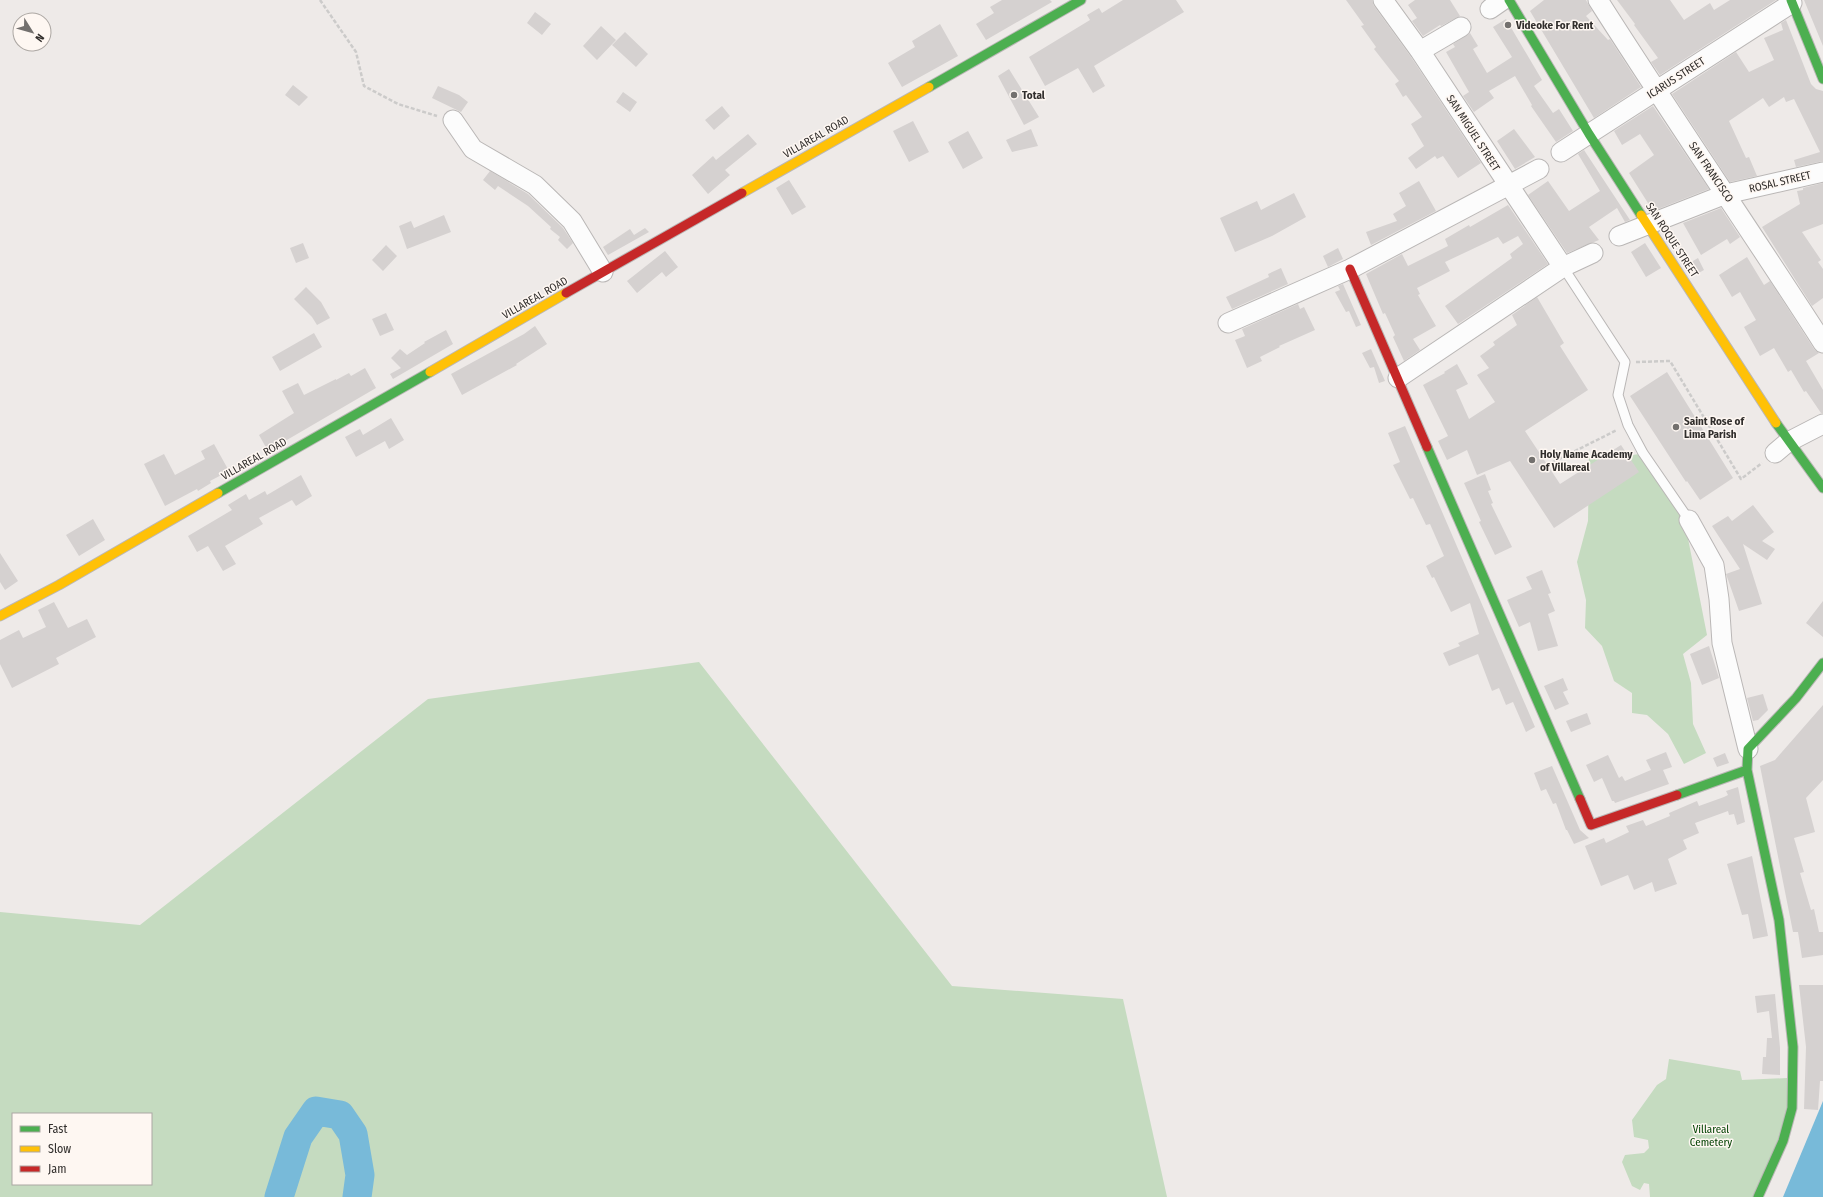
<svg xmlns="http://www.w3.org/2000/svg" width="1823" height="1197" font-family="'Fira Sans Condensed',sans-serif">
  <rect width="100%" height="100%" fill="#eeeae8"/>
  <path fill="#c5dbc0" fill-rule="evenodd" d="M1605,453L1625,456L1640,454L1682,508L1707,635L1683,654L1691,683L1693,724L1706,753L1684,764L1668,734L1647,715L1632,713V693L1614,681L1602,646L1585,628L1586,600L1577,562L1588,521L1589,457Z
    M699,662L952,986L1123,999L1167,1197H0V912L140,925L428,699ZM13,1114H151V1184H13Z
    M1669,1059L1740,1071L1742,1080L1787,1078L1788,1113L1756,1197H1650L1649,1184L1644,1183L1640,1190L1632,1186L1622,1162L1625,1155L1644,1153L1649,1148L1648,1140L1634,1137L1632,1120L1657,1085L1666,1079Z"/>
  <path fill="#78bad9" d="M1823,1101V1197H1783Z"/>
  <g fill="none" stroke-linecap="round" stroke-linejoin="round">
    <path stroke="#78bad9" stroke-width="29" d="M279,1197L298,1137L316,1111L340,1115L353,1134L360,1175L357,1197"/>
  </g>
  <path fill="#d5d1d0" d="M1002,0H1050L1052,2L986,40L976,24L994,13L990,7Z
    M1123,0H1176L1184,12L1094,66L1105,86L1093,93L1078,68L1045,86L1029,57L1090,20L1087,15L1099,8L1102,13Z
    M1346,0H1372L1374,6L1411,57L1481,163L1458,178L1443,156L1437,159L1435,156L1416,169L1408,158L1424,146L1411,124L1422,117L1406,95L1403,97L1395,84L1399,81L1374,49L1376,47L1361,26L1364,25Z
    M1415,0H1450L1460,16L1441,26L1440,25L1423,36L1412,21L1417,18L1408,5Z
    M1544,0H1586L1592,11L1586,16L1608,40L1610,39L1641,87L1594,118L1530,11Z
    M1617,0H1670L1684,20L1710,3L1714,10L1730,0H1776L1660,75L1651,62L1658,58L1634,25L1635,24Z
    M1804,0H1823V46Z
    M535,12L551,24L542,35L527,23Z
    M1506,19L1542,80L1534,86L1553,113L1559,109L1573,131L1556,142L1531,106L1532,105L1515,76L1489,91L1494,98L1474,112L1463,96L1469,92L1446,52L1455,47L1453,44L1470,33L1478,46L1473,49L1487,73L1512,57L1493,27Z
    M1786,20L1811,84L1816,89L1823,91V161L1796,167L1794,160L1820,152L1794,99L1786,102L1784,97L1769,107L1763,98L1729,121L1746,158L1749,157L1757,176L1730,182L1672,94L1736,52L1749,72L1774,60L1764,38L1783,30L1781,23Z
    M940,24L958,56L902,87L888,63L915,47L912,41Z
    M601,26L616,40L597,60L583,46Z
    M625,32L648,54L636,67L612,45Z
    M1009,69L1039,117L1024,125L998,76Z
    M293,85L308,97L299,106L285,95Z
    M438,86L459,95L468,102L461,112L432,98Z
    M623,92L637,102L630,112L616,102Z
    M722,106L730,116L714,130L705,120Z
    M1653,106L1709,189L1653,211L1629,173L1654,155L1640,134L1622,145L1614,131Z
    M913,121L929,152L909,162L893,131Z
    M1031,129L1038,146L1012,152L1006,140Z
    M1514,129L1535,157L1515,169L1497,141Z
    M968,131L983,158L963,169L948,142Z
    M748,134L757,144L725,170L730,175L708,194L692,175L713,156L716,160Z
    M1584,150L1630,220L1625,222L1617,208L1589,227L1599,240L1567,253L1528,195L1548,181L1569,211L1600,191L1578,154Z
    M490,171L528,194L563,228L573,243L567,249L558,240L560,237L550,229L551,227L528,206L498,186L495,190L483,180Z
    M789,180L806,207L792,215L776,188Z
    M1419,181L1436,211L1371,245L1366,232L1397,221L1393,214L1406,206L1399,193Z
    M1823,183V224L1802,232L1821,260L1818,262L1823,269V298L1812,306L1762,227L1800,204L1797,191L1803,190V188Z
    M1294,193L1306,217L1272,236L1235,252L1220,218L1257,201L1261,210Z
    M1508,205L1548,264L1458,324L1445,306L1512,258L1510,254L1523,244L1518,236L1503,244L1498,237L1445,262L1450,271L1417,288L1420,294L1418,295L1436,326L1413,339L1420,350L1404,361L1393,337L1395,335L1385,313L1383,314L1366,274L1402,254L1408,266L1448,246L1445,239L1469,225L1470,227Z
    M1721,208L1740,237L1730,244L1727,239L1701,255L1683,223Z
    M444,215L451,232L407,249L399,226L411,221L414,228Z
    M645,228L649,232L608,255L603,247L630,229L634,235Z
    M303,243L309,258L296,263L290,248Z
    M1645,243L1661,268L1646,277L1631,252Z
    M386,245L397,256L383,271L372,260Z
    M1338,248L1343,259L1328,267L1323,256Z
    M665,251L678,267L666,277L662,272L637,293L627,281Z
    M1747,257L1764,285L1770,281L1814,349L1819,353L1806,361L1823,390V413H1821L1806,391L1804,392L1791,370L1788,372L1774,348L1760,356L1744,327L1756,320L1740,292L1732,297L1719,275Z
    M1698,258L1704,270L1695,275L1688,264Z
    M1281,268L1288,284L1232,309L1226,297L1269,277L1268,274Z
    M1343,284L1361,325L1356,327L1349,311L1346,312L1335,292L1340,290L1338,286Z
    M306,287L321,302L330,318L317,325L312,317L294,299Z
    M1537,297L1564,343L1560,346L1588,390L1525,431L1560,484L1621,445L1639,472L1554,528L1510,461L1477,475L1467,450L1447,460L1438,441L1448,436L1423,385L1445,373L1444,372L1457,364L1468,384L1456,390L1469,419L1495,402L1477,375L1489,368L1480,356L1495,345L1493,342L1517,325L1512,315Z
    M1298,304L1300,309L1304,307L1315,330L1279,346L1280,347L1260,357L1262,361L1247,368L1235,340L1245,336L1242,329Z
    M386,313L394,330L380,336L372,319Z
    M535,326L547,344L516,364L517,365L462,395L451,374L524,334Z
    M446,330L453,344L393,379L390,374L401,368L391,358L400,349L407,355L425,343L424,342Z
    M314,333L322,347L280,371L272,357Z
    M1371,349L1385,381L1379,383L1374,367L1370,368L1362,353Z
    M365,368L376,388L268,451L259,435L294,413L282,391L298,383L304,395L336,379V380L349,373L351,376Z
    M1667,372L1733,478L1700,500L1687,481L1686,482L1630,396Z
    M391,418L404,440L389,449L385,441L356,457L345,437L360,429L363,435Z
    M1405,426L1535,727L1526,732L1513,702L1506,705L1499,688L1492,691L1478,654L1449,666L1443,653L1460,646L1458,643L1479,634L1470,603L1451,612L1434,577L1432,578L1426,566L1444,556L1430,524L1426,525L1413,498L1410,499L1393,465L1400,462L1388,433Z
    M214,444L229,471L210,481L211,483L198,491L197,489L165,506L144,464L164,454L175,475L205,459L201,451Z
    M1485,474L1491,490L1488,491L1493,503L1491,504L1512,547L1495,555L1479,522L1481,521L1464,483Z
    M301,475L312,496L296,506L292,500L259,518L263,524L225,546L236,564L223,571L208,546L197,552L188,536L232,510L228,505L246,494L249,500L265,491L267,495Z
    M1753,505L1774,532L1762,541L1775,549L1767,560L1743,544L1762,604L1739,611L1726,574L1740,569L1712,526L1728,516L1732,521Z
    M93,519L105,540L79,556L66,535Z
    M0,553L18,581L5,590L0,582Z
    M1542,570L1551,593L1548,594L1555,611L1548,614L1558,646L1538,651L1530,622L1519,627L1507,600L1532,589L1526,577Z
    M1823,601V637L1806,623Z
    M54,602L68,628L87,619L96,637L56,658L59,664L12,688L0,664V640L19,630L23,638L46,627L38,610Z
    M1709,646L1719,678L1702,685L1690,654Z
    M1563,678L1568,690L1563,692L1569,704L1555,710L1544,686Z
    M1763,694L1768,710L1758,720L1753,721L1747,698Z
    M1823,705V780L1806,798L1815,832L1794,838L1804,872L1800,873L1811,910L1814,909L1819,932H1823V955L1802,958L1798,932H1793L1760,766L1775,760Z
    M1587,713L1591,724L1571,732L1566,721Z
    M1666,752L1672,767L1663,770L1669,784L1615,803L1614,801H1612L1602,778L1594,782L1586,765L1608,755L1619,778L1622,776L1625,781L1651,770L1646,760Z
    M1725,753L1729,763L1717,767L1713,758Z
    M1552,766L1580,830L1589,838L1574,844L1567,830H1566L1556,803L1553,804L1546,789L1541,791L1534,773Z
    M1738,787L1745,822L1737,825L1734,814L1729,815L1728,811L1695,823L1699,833L1683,840L1687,849L1668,859L1677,884L1655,892L1652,882L1634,890L1628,875L1601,886L1585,846L1604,838L1606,843L1629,832L1626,826L1643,820L1646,826L1670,816L1669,813L1697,801L1699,806L1724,797L1728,795L1726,791Z
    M1752,856L1768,936L1753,939L1748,914L1742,915L1727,864Z
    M1799,985H1823V1081H1820L1818,1110L1804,1109L1806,1047Z
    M1775,994L1780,1048V1075L1762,1074L1763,1057H1766L1767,1038H1772L1769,1011L1757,1013L1755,996Z"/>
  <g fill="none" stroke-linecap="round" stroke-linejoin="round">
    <defs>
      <path id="lane" d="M1563,267L1625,362L1618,395L1628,425L1643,453L1689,520"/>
      <path id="street" d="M1383,0L1420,51L1563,267
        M1598,0C1671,115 1749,228 1823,343
        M1490,9L1503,0
        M1420,51L1461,27
        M453,120L473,149L535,185L572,221L603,272
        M1561,152L1792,3
        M1619,236L1726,194L1823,172
        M1228,323L1350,269L1539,169
        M1398,378L1563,267L1593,253
        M1775,453L1788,442L1823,424
        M1689,520L1714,565L1719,599L1722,643L1748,749"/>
      <path id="fast" d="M1509,0L1589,134L1641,215
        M1791,0L1823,79
        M929,87L1081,0
        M1776,423L1823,488
        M1427,447L1580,799
        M218,493L430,372
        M1677,795L1747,770
        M1758,1197L1783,1141L1792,1108L1793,1047L1779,920L1747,770L1748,749L1796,698L1823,663"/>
      <path id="slow" d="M742,193L929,87
        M1641,215L1776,423
        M430,372L566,293
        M0,616L59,585L218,493"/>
      <path id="jam" d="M1350,269L1427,447
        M566,293L742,193
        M1580,799L1591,825L1677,795"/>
    </defs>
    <use href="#lane" stroke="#bab7b6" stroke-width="11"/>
    <use href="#street" stroke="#bab7b6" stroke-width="21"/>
    <use href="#fast" stroke="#bab7b6" stroke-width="11"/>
    <use href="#slow" stroke="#bab7b6" stroke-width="11"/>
    <use href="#jam" stroke="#bab7b6" stroke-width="11"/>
    <path stroke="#cccbca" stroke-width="2.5" stroke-dasharray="4 2" stroke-linecap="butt" d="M320,0L356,52L364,86L398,104L437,116
      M1636,362L1670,361L1741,479L1762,463
      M1553,462L1617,430"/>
    <use href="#lane" stroke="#fcfcfc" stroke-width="9"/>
    <use href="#street" stroke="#fcfcfc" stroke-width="19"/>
    <use href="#fast" stroke="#4caf50" stroke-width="9"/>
    <use href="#slow" stroke="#ffc107" stroke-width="9"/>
    <use href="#jam" stroke="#c62828" stroke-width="9"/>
  </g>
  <g fill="#73706e" stroke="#fef7f2" stroke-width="1.5">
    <circle cx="1508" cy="25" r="4"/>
    <circle cx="1014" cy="95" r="4"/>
    <circle cx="1676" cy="427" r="4"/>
    <circle cx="1532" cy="460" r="4"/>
  </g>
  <g text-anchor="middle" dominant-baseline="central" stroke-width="3" stroke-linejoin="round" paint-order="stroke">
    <g font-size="11" font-weight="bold" fill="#312e2c" stroke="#fef7f2" text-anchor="start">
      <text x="1516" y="25">Videoke For Rent</text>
      <text x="1022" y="95">Total</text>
      <text x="1684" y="421">Saint Rose of<tspan x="1684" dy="13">Lima Parish</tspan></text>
      <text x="1540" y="454">Holy Name Academy<tspan x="1540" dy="13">of Villareal</tspan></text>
    </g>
    <g font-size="11" fill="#312e2c" stroke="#fef7f2">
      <text transform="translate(1676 78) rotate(-33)">ICARUS STREET</text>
      <text transform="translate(1473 133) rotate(57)">SAN MIGUEL STREET</text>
      <text transform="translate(816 137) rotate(-30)">VILLAREAL ROAD</text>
      <text transform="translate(1711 172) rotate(56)">SAN FRANCISCO</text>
      <text transform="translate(1780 182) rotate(-13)">ROSAL STREET</text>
      <text transform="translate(1672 240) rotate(57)">SAN ROQUE STREET</text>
      <text transform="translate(535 298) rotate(-30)">VILLAREAL ROAD</text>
      <text transform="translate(254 459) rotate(-30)">VILLAREAL ROAD</text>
    </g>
    <g font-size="11" fill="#004100" stroke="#fef7f2">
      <text x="1711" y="1129">Villareal<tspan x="1711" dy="13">Cemetery</tspan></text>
    </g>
  </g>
  <rect x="12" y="1113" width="140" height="72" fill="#fef7f2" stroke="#aca7a3"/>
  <rect x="20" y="1126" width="20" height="6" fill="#4caf50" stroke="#aca7a3"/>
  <text x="48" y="1133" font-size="12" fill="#312e2c">Fast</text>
  <rect x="20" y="1146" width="20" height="6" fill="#ffc107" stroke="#aca7a3"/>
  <text x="48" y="1153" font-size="12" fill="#312e2c">Slow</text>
  <rect x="20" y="1166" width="20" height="6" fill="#c62828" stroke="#aca7a3"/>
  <text x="48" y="1173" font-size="12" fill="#312e2c">Jam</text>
  <g transform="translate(32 32) rotate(127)"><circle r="19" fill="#fef7f2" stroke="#aca7a3"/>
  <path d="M0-3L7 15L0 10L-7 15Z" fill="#73706e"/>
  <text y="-6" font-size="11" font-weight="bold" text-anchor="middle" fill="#312e2c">N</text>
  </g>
</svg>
